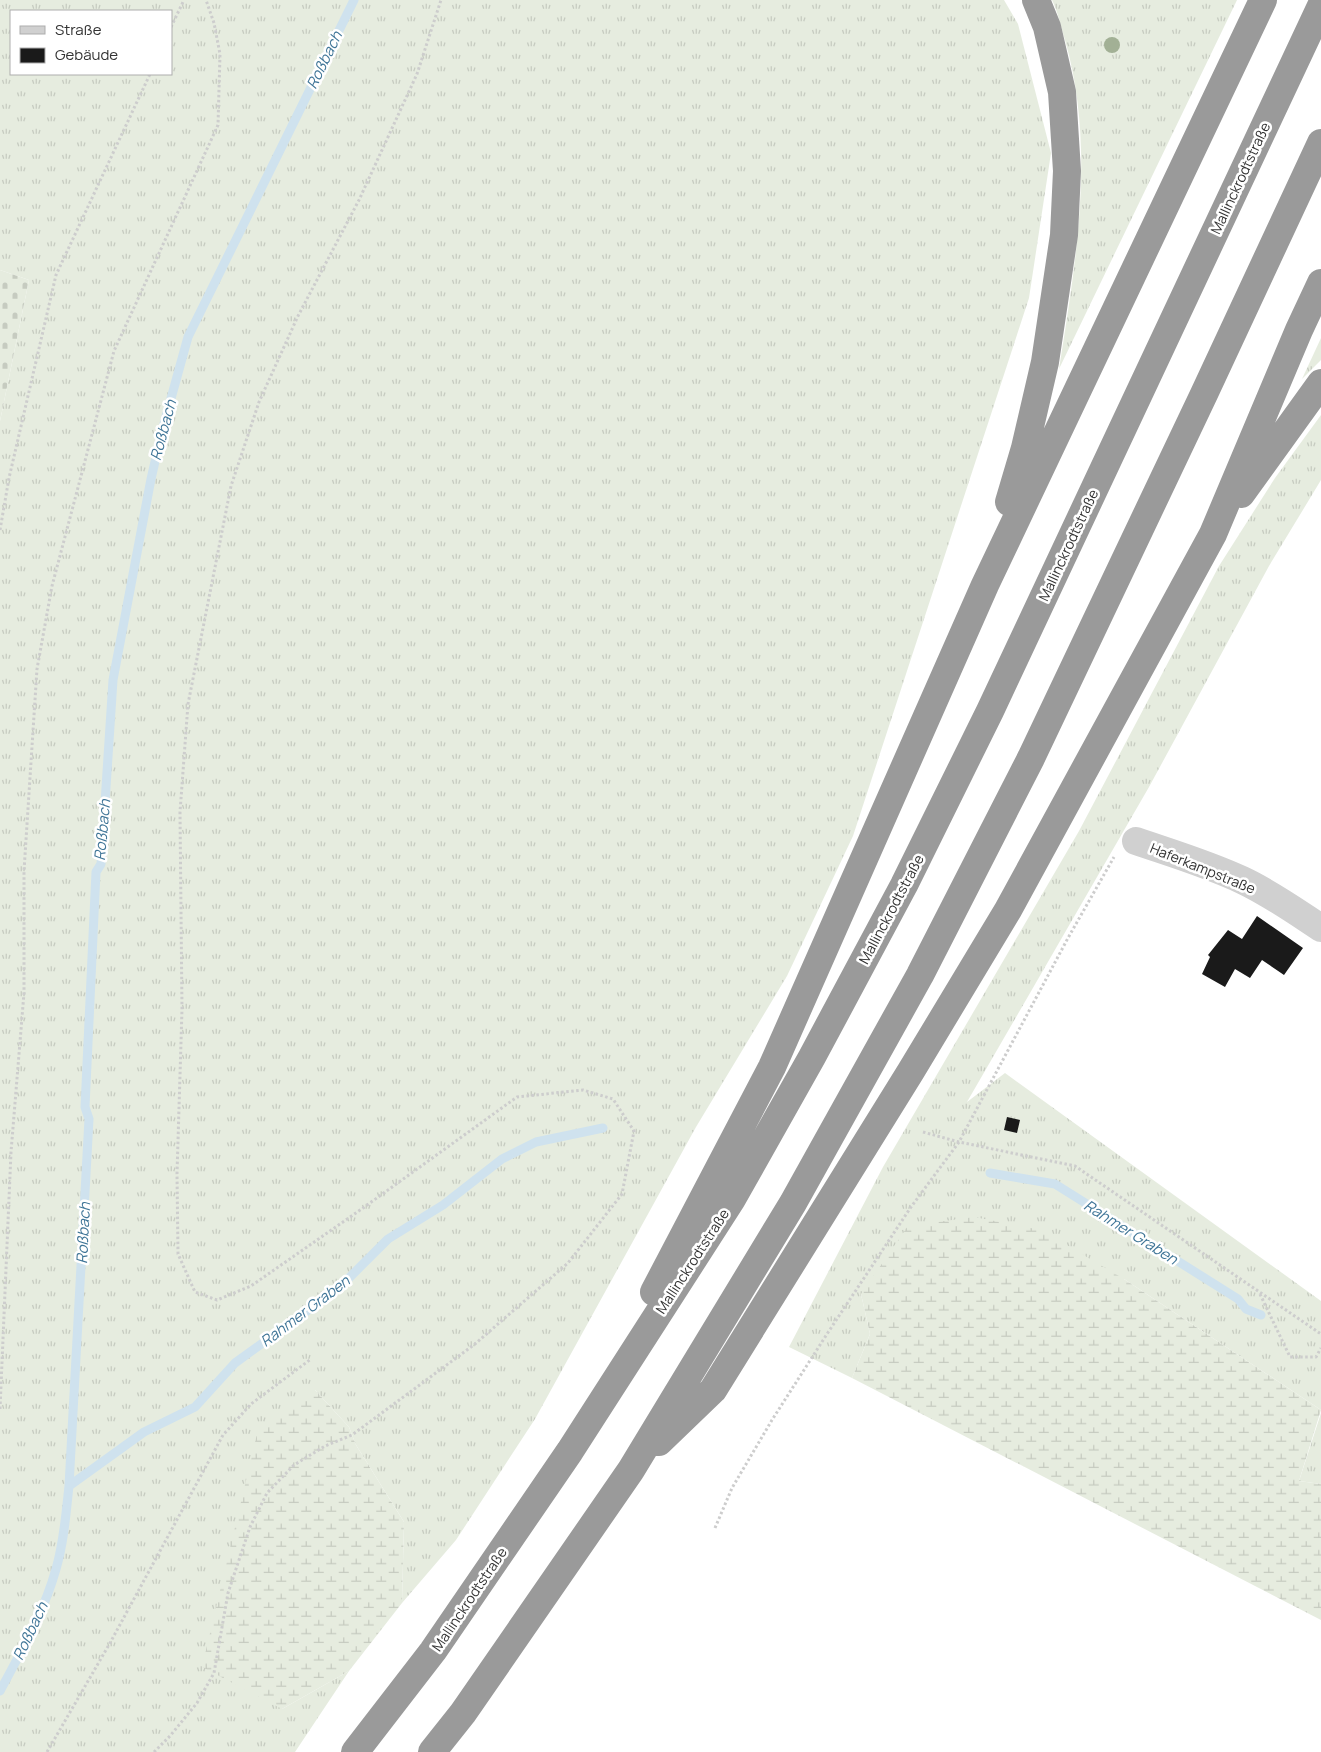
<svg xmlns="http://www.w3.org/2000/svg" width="1321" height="1752" font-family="Manrope,sans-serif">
  <defs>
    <pattern id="grass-tufts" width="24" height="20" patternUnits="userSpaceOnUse" patternTransform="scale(1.25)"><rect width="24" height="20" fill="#e6ecdf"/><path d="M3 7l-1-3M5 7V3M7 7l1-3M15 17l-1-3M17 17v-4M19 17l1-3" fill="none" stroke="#c6cbc0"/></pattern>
    <pattern id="wetland-marsh" width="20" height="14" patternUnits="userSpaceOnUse" patternTransform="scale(1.25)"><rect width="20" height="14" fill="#e6ecdf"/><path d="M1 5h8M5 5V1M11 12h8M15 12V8" fill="none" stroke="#c6cbc0"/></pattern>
    <pattern id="cemetery-stones" width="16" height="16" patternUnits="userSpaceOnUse" patternTransform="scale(1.25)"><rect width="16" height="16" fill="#e6ecdf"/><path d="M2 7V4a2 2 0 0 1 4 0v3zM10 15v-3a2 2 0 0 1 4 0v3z" fill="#c6cbc0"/></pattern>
  </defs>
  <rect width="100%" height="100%" fill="#fff"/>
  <path fill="url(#grass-tufts)" fill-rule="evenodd" d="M0,0H1004L1018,24L1051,153L1029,298L853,836L787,976L696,1127L535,1419L456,1540L402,1603L404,1522L356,1445L349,1427L315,1390L282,1709L349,1671L295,1752H0V421L29,280L0,270ZM11,11H171V74H11Z
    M1052,0H1237L1059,369C1076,261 1096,148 1065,40C1061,27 1058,12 1052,0Z
    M1321,338V360L1302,379Z
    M1321,415V480L1269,566L1149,787L967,1102L1005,1073L1321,1301V1410L1124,1279L861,1294L870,1334L852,1378L789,1347L883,1167L1079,831L1219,566L1275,478Z
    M1321,1413V1484L1299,1481Z"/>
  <path fill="url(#wetland-marsh)" d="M974,1217L1041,1230L1124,1279L1321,1410L1299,1481L1321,1484V1620L852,1378L870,1334L861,1294L908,1226Z
    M315,1390L349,1427L356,1445L404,1522L402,1603L349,1671L282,1709L202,1667L257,1434Z"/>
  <path fill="url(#cemetery-stones)" d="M0,270L29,280L0,421Z"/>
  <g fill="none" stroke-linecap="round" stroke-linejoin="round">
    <path stroke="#cfe2ee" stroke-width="9" d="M990,1173L1055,1184L1238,1299L1246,1309L1261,1315
      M69,1486L144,1432L195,1407L235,1363L340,1287L388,1239L443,1205L502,1159L536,1142L603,1128
      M0,1691C21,1652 44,1612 56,1569C64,1542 66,1513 69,1486L89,1119L85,1107L96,872L101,864L113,680L151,479L162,431L188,337L354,0"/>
  </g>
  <path fill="#1a1a1a" d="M1257,916L1303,948L1284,975L1262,960L1250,978L1235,969L1225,987L1202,974L1210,957L1208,955L1228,930L1242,939Z
    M1007,1117L1020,1120L1017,1133L1004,1130Z"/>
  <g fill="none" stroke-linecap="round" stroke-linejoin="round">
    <path stroke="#cdcdcd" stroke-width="3" stroke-dasharray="2.5 2.5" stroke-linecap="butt" d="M171,27L184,0
      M0,530L9,478L56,275L150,74
      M923,1132L959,1142L1075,1166L1321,1334
      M1260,1294L1290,1357H1316L1321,1348
      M0,1409L11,1152L24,993V871L37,669L52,586L114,351L218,125L220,54L214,23L206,0
      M715,1528L732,1488L772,1420L827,1334L911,1207L959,1142L1068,938L1114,857
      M47,1752L110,1643L223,1435L251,1404L311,1359
      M154,1752L170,1736L197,1703L214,1673L228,1593L250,1527L267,1493L294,1465L325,1446L352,1435L475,1344L568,1263L622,1194L634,1131L613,1099L583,1090L517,1097L363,1208L251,1286L217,1300L195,1292L178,1254L177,1174L182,1009L180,812L188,704L231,486L259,402L298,316L359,200L417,74L441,0"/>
    <path stroke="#d0d0d0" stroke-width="28" d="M1136,841C1171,853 1208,864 1242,880C1270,893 1295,911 1321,928"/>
    <path stroke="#9a9a9a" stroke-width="28" d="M1241,494L1321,383
      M1009,502L1025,448L1045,362L1064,235L1067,171L1062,92L1047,27L1036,0
      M654,1292L772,1067L985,585L1263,0
      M659,1442L713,1390L911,1071L1008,910L1213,534L1299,330L1321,283
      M355,1752L433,1651L570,1451L732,1199L812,1057L904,885L990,711L1321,6
      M432,1752L463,1713L631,1470L793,1203L920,975L1031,758L1204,394L1321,143"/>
  </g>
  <circle fill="#a2b095" cx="1112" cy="45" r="8"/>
  <g text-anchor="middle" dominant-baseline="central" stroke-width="5" stroke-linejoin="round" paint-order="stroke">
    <g font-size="14" fill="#333" stroke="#fff">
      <text transform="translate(1240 178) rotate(-65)">Mallinckrodtstraße</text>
      <text transform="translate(1068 545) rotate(-65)">Mallinckrodtstraße</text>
      <text transform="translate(1203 868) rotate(22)">Haferkampstraße</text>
      <text transform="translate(891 909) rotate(-62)">Mallinckrodtstraße</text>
      <text transform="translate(692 1261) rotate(-57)">Mallinckrodtstraße</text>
      <text transform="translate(469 1599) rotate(-56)">Mallinckrodtstraße</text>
    </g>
    <g font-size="15" font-style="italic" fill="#3f7597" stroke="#fff">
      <text transform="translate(324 60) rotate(-64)">Roßbach</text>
      <text transform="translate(163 430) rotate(-75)">Roßbach</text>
      <text transform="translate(102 830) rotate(-85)">Roßbach</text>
      <text transform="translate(1131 1232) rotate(32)">Rahmer Graben</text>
      <text transform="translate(83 1233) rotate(-87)">Roßbach</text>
      <text transform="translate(305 1311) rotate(-37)">Rahmer Graben</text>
      <text transform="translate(30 1631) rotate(-65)">Roßbach</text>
    </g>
  </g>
  <rect x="10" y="10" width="162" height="65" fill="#ffffff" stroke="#adadad"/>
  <rect x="20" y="26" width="25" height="8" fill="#d0d0d0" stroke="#adadad"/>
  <text x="55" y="35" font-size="15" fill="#333333">Straße</text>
  <rect x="20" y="48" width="25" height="15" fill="#1a1a1a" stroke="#adadad"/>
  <text x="55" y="60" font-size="15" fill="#333333">Gebäude</text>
</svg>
